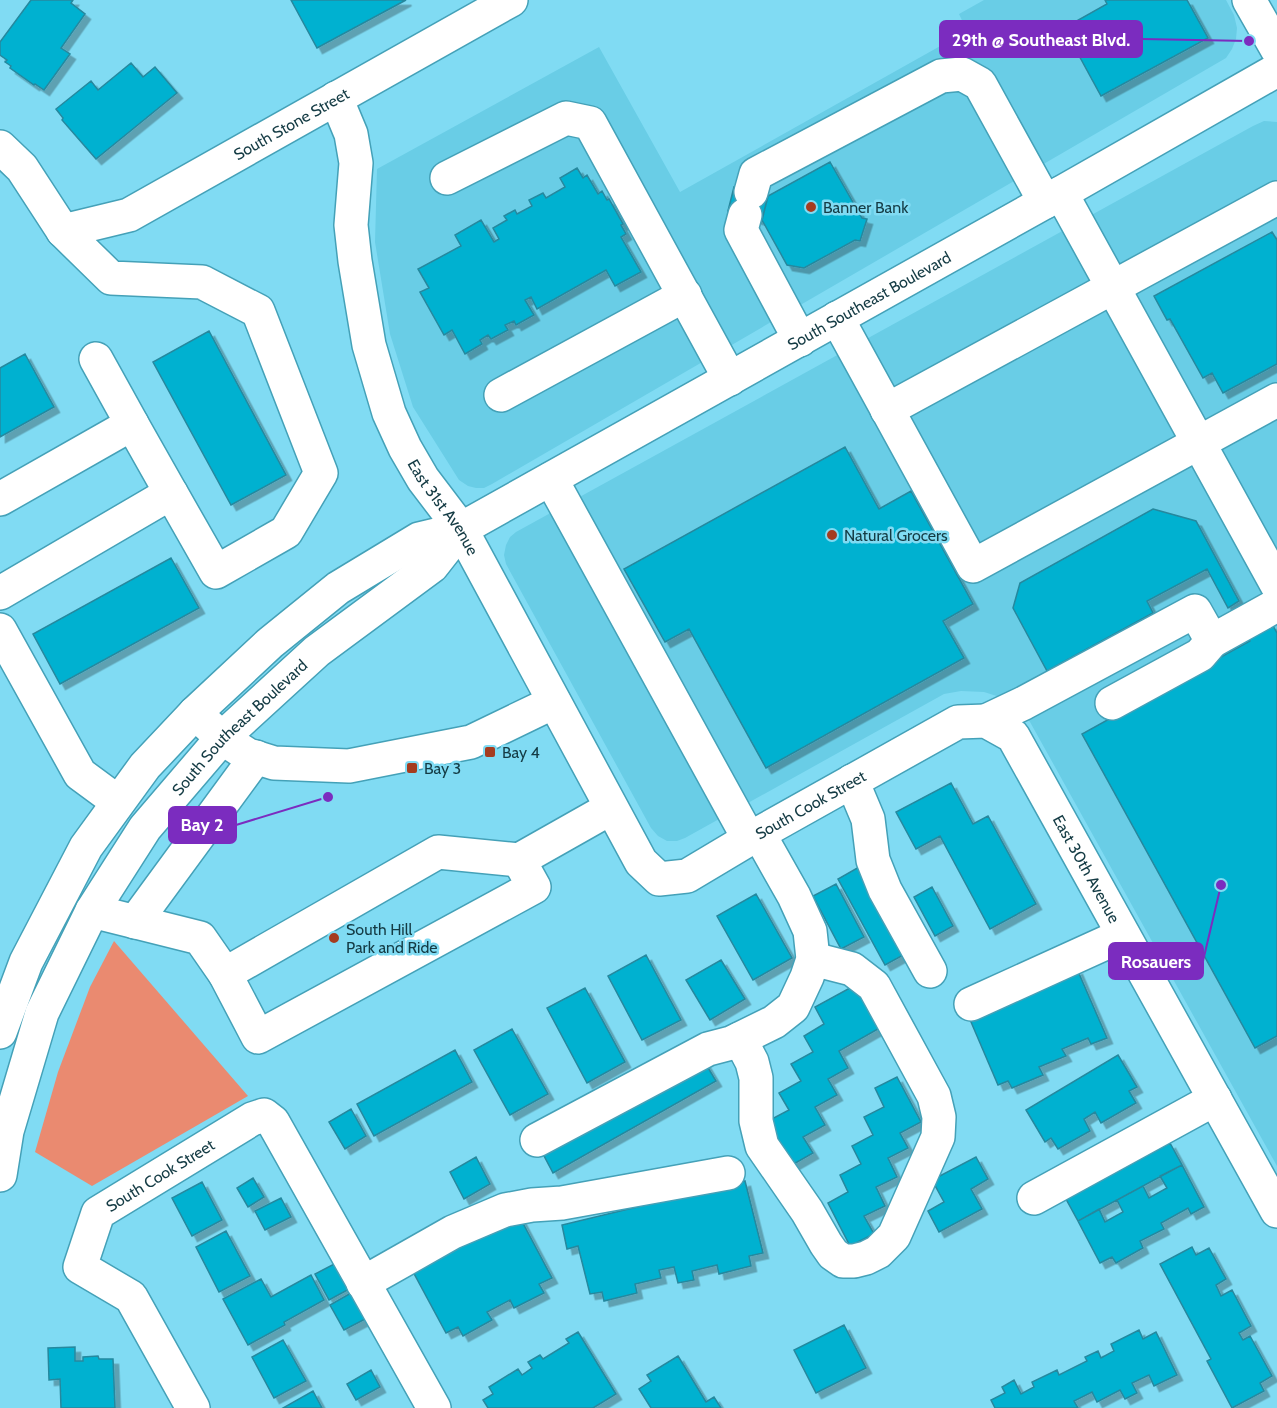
<svg xmlns="http://www.w3.org/2000/svg" width="1277" height="1408" font-family="Cabin,sans-serif">
  <defs>
    <filter id="shadow"><feDropShadow dx="5.5" dy="5.5" stdDeviation="0" flood-color="#0004"/></filter>
  </defs>
  <rect width="100%" height="100%" fill="#80dbf3"/>
  <path fill="#69cde6" d="M984,0H1226L1234,15L1237,28L1236,39L1232,49L1226,58L492,484L484,488H476L468,486L459,480L413,407L390,334L375,242L377,169L599,47L680,192L967,31L959,14Z
    M1264,121L1277,122V1166L1030,722L1019,709L1003,698L984,692L961,691L944,694L685,838L677,841H667L658,836L651,828L506,564L504,555L506,545L510,537L516,532L1253,126Z"/>
  <path fill="#ea8a70" d="M114,941L248,1096L92,1186L35,1152L58,1072L90,987Z"/>
  <path fill="#00b1d0" stroke="#25889e" stroke-width="1.5" filter="url(#shadow)" d="M31,0H73L71,3L85,14L61,48L70,54L44,90L35,84L34,85L10,68L11,66L5,62L7,60L0,55V42Z
    M291,0H406L317,48Z
    M1105,0H1187L1208,38L1101,96L1064,28L1107,4Z
    M131,63L143,77L155,67L177,93L96,159L62,120L63,118L56,109L91,81L98,90Z
    M830,162L862,218L867,219L860,241L855,240L804,268L787,265L762,220L768,196Z
    M577,168L583,178L587,175L598,194L602,191L607,200L609,199L623,224L621,225L626,234L621,237L641,272L615,286L606,270L537,309L531,297L525,300L534,315L516,325L514,321L505,325L508,330L491,339L488,335L480,340L482,344L465,354L452,330L444,335L420,292L429,288L418,269L461,246L455,235L481,220L494,242L499,239L493,228L507,220L504,216L515,210L517,214L532,206L529,200L543,193L546,198L565,187L560,178Z
    M734,187L768,196L762,220L728,211Z
    M1272,232L1277,240V364L1223,393L1212,373L1203,378L1170,319L1167,320L1154,296Z
    M209,331L286,475L231,505L153,362Z
    M25,354L54,407L0,437V368Z
    M845,447L879,509L911,491L973,604L943,621L964,658L766,768L689,629L665,642L624,569Z
    M1153,509L1196,521L1239,601L1228,608L1207,569L1147,601L1153,613L1047,671L1013,608L1020,583Z
    M171,558L199,608L60,684L33,634Z
    M1272,624L1277,633V1036L1255,1048L1082,734L1250,641L1248,637Z
    M951,783L973,824L988,816L1036,904L990,929L940,836L916,849L896,812Z
    M859,867L907,953L885,965L838,879Z
    M836,884L864,937L841,949L813,896Z
    M932,887L953,926L935,936L914,897Z
    M756,894L792,958L753,980L717,916Z
    M646,955L681,1020L642,1040L608,976Z
    M721,960L745,999L710,1020L686,980Z
    M1077,969L1107,1038L1091,1044L1088,1038L1062,1049L1066,1056L1039,1067L1043,1075L1012,1088L1008,1081L998,1085L968,1015Z
    M859,983L885,1025L839,1051L848,1068L828,1079L837,1095L815,1107L825,1125L803,1137L813,1153L792,1165L768,1121L789,1110L779,1093L801,1081L791,1064L813,1052L804,1036L824,1024L815,1007Z
    M585,988L625,1062L587,1083L547,1008Z
    M512,1029L548,1094L510,1115L474,1050Z
    M455,1050L472,1082L374,1136L357,1104Z
    M1118,1055L1137,1087L1129,1091L1136,1103L1101,1123L1095,1112L1084,1119L1090,1131L1058,1149L1051,1138L1045,1142L1026,1110Z
    M704,1061L716,1081L553,1173L542,1152Z
    M897,1077L921,1122L900,1133L908,1148L888,1158L897,1177L876,1187L885,1206L864,1216L874,1234L850,1246L828,1203L848,1192L840,1175L861,1164L852,1146L873,1135L864,1117L884,1107L875,1088Z
    M351,1109L366,1136L345,1149L329,1122Z
    M1170,1143L1182,1165L1078,1221L1066,1199Z
    M476,1157L490,1184L464,1199L450,1172Z
    M976,1157L988,1179L971,1189L982,1209L939,1232L928,1211L944,1202L932,1180Z
    M1182,1165L1204,1207L1191,1214L1188,1208L1161,1223L1164,1229L1140,1241L1143,1248L1116,1263L1112,1257L1100,1263L1078,1221L1099,1209L1105,1222L1123,1212L1117,1200L1143,1186L1149,1198L1167,1188L1160,1176Z
    M253,1178L264,1197L248,1207L237,1188Z
    M745,1181L763,1253L749,1256L751,1266L719,1274L717,1265L692,1271L694,1280L678,1283L674,1267L659,1270L661,1278L635,1284L637,1293L604,1301L602,1292L590,1294L578,1246L567,1249L562,1225Z
    M202,1182L222,1220L192,1236L172,1198Z
    M281,1198L291,1217L265,1230L255,1211Z
    M517,1212L552,1278L539,1284L544,1293L514,1308L510,1300L487,1312L492,1320L463,1336L458,1327L446,1333L411,1268Z
    M226,1231L250,1276L219,1292L196,1247Z
    M1192,1247L1196,1255L1209,1248L1226,1279L1216,1285L1221,1296L1232,1290L1251,1326L1239,1333L1243,1340L1250,1336L1272,1376L1260,1383L1264,1391L1232,1408L1207,1361L1211,1359L1160,1264Z
    M340,1261L353,1287L329,1300L315,1274Z
    M311,1275L324,1300L284,1322L285,1325L248,1345L223,1299L261,1279L271,1297Z
    M358,1289L373,1315L344,1330L330,1305Z
    M844,1325L866,1368L816,1393L794,1350Z
    M1139,1330L1143,1339L1156,1332L1177,1375L1154,1386L1149,1375L1132,1383L1137,1393L1125,1399L1120,1390L1097,1402L1092,1392L1074,1401L1078,1408H995L991,1400L1005,1393L1002,1387L1014,1380L1021,1394L1034,1387L1032,1382L1057,1370L1059,1375L1087,1361L1085,1357L1098,1351L1101,1358L1114,1351L1111,1344Z
    M578,1332L616,1394L593,1408H488L483,1400L493,1394L489,1387L518,1369L522,1375L532,1368L528,1362L540,1355L543,1359L569,1343L566,1339Z
    M283,1340L306,1381L274,1398L252,1357Z
    M75,1347V1361H83V1357L98,1356L99,1359H113L115,1408H61L60,1379L49,1380L48,1348Z
    M678,1356L706,1402L714,1397L721,1408H651L639,1389L651,1381L647,1375Z
    M371,1370L380,1387L356,1400L347,1384Z
    M313,1391L322,1408H283Z"/>
  <g fill="none" stroke-linecap="round" stroke-linejoin="round">
    <defs>
      <g id="minor">
        <path id="s1" d="M336,98L351,134L356,163L351,225L355,261L369,345L389,413L405,448L423,479L461,529L641,862L659,879L687,876L749,839L958,722L986,721L1013,736L1277,1211"/>
        <path d="M0,147L22,168L63,231L111,278L202,282L258,311L321,473L286,532L216,572L171,493"/>
        <path d="M447,178L566,118L590,123L730,379"/>
        <path d="M751,192L756,174L941,76L962,74L980,84L1045,202"/>
        <path d="M1061,193L1277,585"/>
        <path d="M745,215L741,230L800,340"/>
        <path id="s2" d="M63,231L129,215L511,0"/>
        <path d="M837,318L973,566L1277,400"/>
        <path d="M501,395L685,295"/>
        <path d="M887,410L1277,198"/>
        <path d="M551,479L749,839"/>
        <path d="M0,499L132,424L96,359"/>
        <path d="M0,593L171,493L132,424"/>
        <path d="M0,630L80,774L118,802"/>
        <path d="M1112,703L1200,655L1212,641"/>
        <path d="M195,713L222,738L248,755L274,763L349,766L471,742L554,702"/>
        <path d="M986,721L1024,703L1195,611L1212,641L1277,605"/>
        <path d="M852,781L868,819L873,860L885,890L930,971"/>
        <path d="M92,911L200,938L225,974L258,1037L534,887L519,860L611,808"/>
        <path d="M135,922L256,757"/>
        <path d="M225,974L438,852L519,860"/>
        <path d="M971,1004L1123,935"/>
        <path d="M740,1039L752,1062L756,1078V1121L762,1146L807,1211L826,1244L833,1254L843,1261H854L866,1258L878,1252L894,1236L938,1137L939,1117L934,1096L874,986L852,969L813,959"/>
        <path d="M537,1140L708,1049L731,1043L774,1022L793,1007L807,977L813,959L810,931L794,896L759,834"/>
        <path d="M1034,1198L1215,1099"/>
        <path d="M363,1283L453,1232L505,1210L532,1205L562,1203L728,1173"/>
        <path id="s3" d="M193,1408L131,1297L80,1267L98,1213L252,1119L264,1115L273,1122L434,1408"/>
      </g>
      <g id="major">
        <path d="M1249,0L1277,49"/>
        <path id="s4" d="M0,1032L26,962L86,847L145,766L195,713L270,643L338,588L419,539L461,529L1061,193L1277,70"/>
        <path id="s5" d="M0,1175L7,1131L42,1013L92,911L145,828L222,738L317,651L432,566L461,529"/>
      </g>
    </defs>
    <use href="#minor" stroke="#44a1b8" stroke-width="36"/>
    <use href="#major" stroke="#44a1b8" stroke-width="36"/>
    <use href="#minor" stroke="#fff" stroke-width="33"/>
    <use href="#major" stroke="#fff" stroke-width="33"/>
  </g>
  <g fill="#a53c1f" stroke="#80dbf3" stroke-width="2">
    <circle cx="811" cy="207" r="6"/>
    <circle cx="832" cy="535" r="6"/>
    <rect x="484" y="746" width="12" height="12" rx="3"/>
    <rect x="406" y="762" width="12" height="12" rx="3"/>
    <circle cx="334" cy="938" r="6"/>
  </g>
  <g text-anchor="middle" dominant-baseline="central" stroke-width="5" stroke-linejoin="round" paint-order="stroke">
    <g font-size="16" fill="#143b44" stroke="#80dbf3">
      <text stroke="none"><textPath href="#s2" startOffset="254">South Stone Street</textPath></text>
      <text stroke="none"><textPath href="#s4" startOffset="1173">South Southeast Boulevard</textPath></text>
      <text stroke="none"><textPath href="#s1" startOffset="432">East 31st Avenue</textPath></text>
      <text stroke="none"><textPath href="#s5" startOffset="518">South Southeast Boulevard</textPath></text>
      <text stroke="none"><textPath href="#s1" startOffset="1034">South Cook Street</textPath></text>
      <text stroke="none"><textPath href="#s1" startOffset="1414">East 30th Avenue</textPath></text>
      <text stroke="none"><textPath href="#s3" startOffset="316">South Cook Street</textPath></text>
    </g>
    <g font-size="16" fill="#143b44" stroke="#80dbf3" text-anchor="start">
      <text x="823" y="207">Banner Bank</text>
      <text x="844" y="535">Natural Grocers</text>
      <text x="502" y="752">Bay 4</text>
      <text x="424" y="768">Bay 3</text>
      <text x="346" y="929">South Hill<tspan x="346" dy="18">Park and Ride</tspan></text>
    </g>
  </g>
  <path fill="none" stroke="#7b2cbf" stroke-width="2" d="M1249 41L1142 39M328 797L236 825M1221 885L1203 961"/>
  <g fill="#7b2cbf" stroke="#80dbf3" stroke-width="2">
    <circle cx="1249" cy="41" r="6"/>
    <circle cx="328" cy="797" r="6"/>
    <circle cx="1221" cy="885" r="6"/>
  </g>
  <g fill="#7b2cbf" stroke="#7b2cbf" stroke-width="2">
    <rect x="940" y="21" width="202" height="36" rx="6"/>
    <rect x="169" y="807" width="67" height="36" rx="6"/>
    <rect x="1109" y="943" width="94" height="36" rx="6"/>
  </g>
  <g font-size="18" text-anchor="middle" font-weight="bold" fill="#fff">
    <text x="1041" y="46">29th @ Southeast Blvd.</text>
    <text x="202" y="831">Bay 2</text>
    <text x="1156" y="968">Rosauers</text>
  </g>
</svg>
